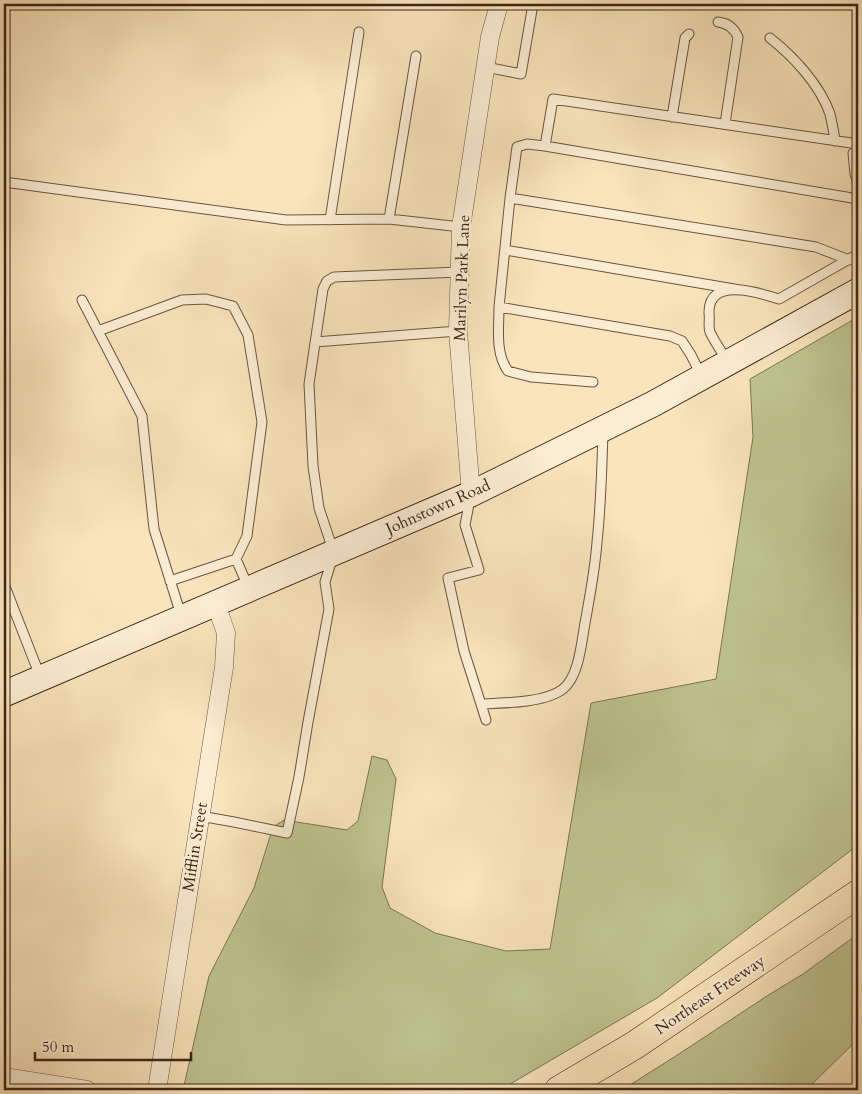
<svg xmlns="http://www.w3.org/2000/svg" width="862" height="1094" font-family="Cardo,serif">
  <rect width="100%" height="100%" fill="#f9e4bb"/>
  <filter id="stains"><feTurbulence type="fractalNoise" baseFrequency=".004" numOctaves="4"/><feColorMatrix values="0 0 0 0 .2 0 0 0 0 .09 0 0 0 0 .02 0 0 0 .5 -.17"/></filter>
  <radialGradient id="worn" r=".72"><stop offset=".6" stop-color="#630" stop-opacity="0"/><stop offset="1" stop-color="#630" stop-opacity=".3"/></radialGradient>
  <path fill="#bec490" stroke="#7e7454" d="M858,317V845L657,998L500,1090H183L209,976L254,888L273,827L284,820L347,830L358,821L372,756L387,760L396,779L382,887L390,908L435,933L506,951L550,949L591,703L716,679L753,437L750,379Z
    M858,934V1039L806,1090H622L679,1054L767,996L803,974Z"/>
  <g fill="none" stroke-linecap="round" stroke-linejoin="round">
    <defs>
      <path id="service" d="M718,22C728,23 734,28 738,37L725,124
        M770,38C794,57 820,85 830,114C832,123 834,132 835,141
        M486,67L521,74L533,4
        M672,117L685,38L689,34
        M545,146L553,99L858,144
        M858,149L853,153L855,174L858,182
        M4,182L286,220L389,219L461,227
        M510,198L816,247L849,260
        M389,219L416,56
        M330,220L359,32
        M505,250L740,290
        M82,300L142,416L154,529L181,615
        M499,307C499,329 495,353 508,371L531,377L593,382
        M98,331L182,300L206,299L233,306L248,335L262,422L247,536L236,559L170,581
        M315,342L458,331
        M728,362C723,354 714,341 710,332C708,327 710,319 709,313C708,276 760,293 779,299L858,254
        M701,375L691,355L682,341L670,336L499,307L510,198L517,147L527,144L545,146L858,199
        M470,499L465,525L479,570L448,578L464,651L486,720
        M236,559L249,589
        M4,584L40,676
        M481,704C504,703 545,703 563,689C578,677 581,647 584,629C589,600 595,571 597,542C601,505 602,468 603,431
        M200,816L234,822L287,833L299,777L308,722L329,609L325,582L334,553L319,508L313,466L309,384L323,289L327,281L334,277L459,272"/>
      <path id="minor" d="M471,494L458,331L461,227L490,37L499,4
        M4,1077L87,1090
        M157,1090L224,667L226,633L216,604"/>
      <path id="secondary" d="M4,694L471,494L653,404L858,291"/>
      <path id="motorway" d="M559,1090L635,1045L858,894"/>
    </defs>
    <use href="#service" stroke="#6c5540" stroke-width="11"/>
    <use href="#minor" stroke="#6c5540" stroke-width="19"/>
    <use href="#secondary" stroke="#3d2517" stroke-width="27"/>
    <use href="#motorway" stroke="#3d2517" stroke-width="29"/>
    <use href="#service" stroke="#fbedd3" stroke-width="9"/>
    <use href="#minor" stroke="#fbedd3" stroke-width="18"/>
    <use href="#secondary" stroke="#fbedd3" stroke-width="25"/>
    <use href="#motorway" stroke="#f9e4bb" stroke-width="28"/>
  </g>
  <g text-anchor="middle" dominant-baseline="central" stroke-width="4.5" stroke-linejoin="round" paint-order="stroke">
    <g font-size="16" fill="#3d2517" stroke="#fbedd3">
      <text transform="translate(462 278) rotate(-88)">Marilyn Park Lane</text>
      <text transform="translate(438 507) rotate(-24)">Johnstown Road</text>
      <text transform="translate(195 847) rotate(-81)">Mifflin Street</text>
      <text transform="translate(710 995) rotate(-34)">Northeast Freeway</text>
    </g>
  </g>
  <rect width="862" height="1094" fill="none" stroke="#f9e4bb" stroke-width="20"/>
  <rect x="5" y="5" width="852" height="1084" fill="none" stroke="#3d2517" stroke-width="2.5"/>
  <rect x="10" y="10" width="842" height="1074" fill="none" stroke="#3d2517"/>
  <path d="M35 1052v8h156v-8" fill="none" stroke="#3d2517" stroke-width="2.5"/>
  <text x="42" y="1052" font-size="15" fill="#3d2517" stroke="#fbedd3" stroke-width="4" paint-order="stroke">50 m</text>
  <rect width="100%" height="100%" filter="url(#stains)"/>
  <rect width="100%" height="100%" fill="url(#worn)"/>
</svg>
